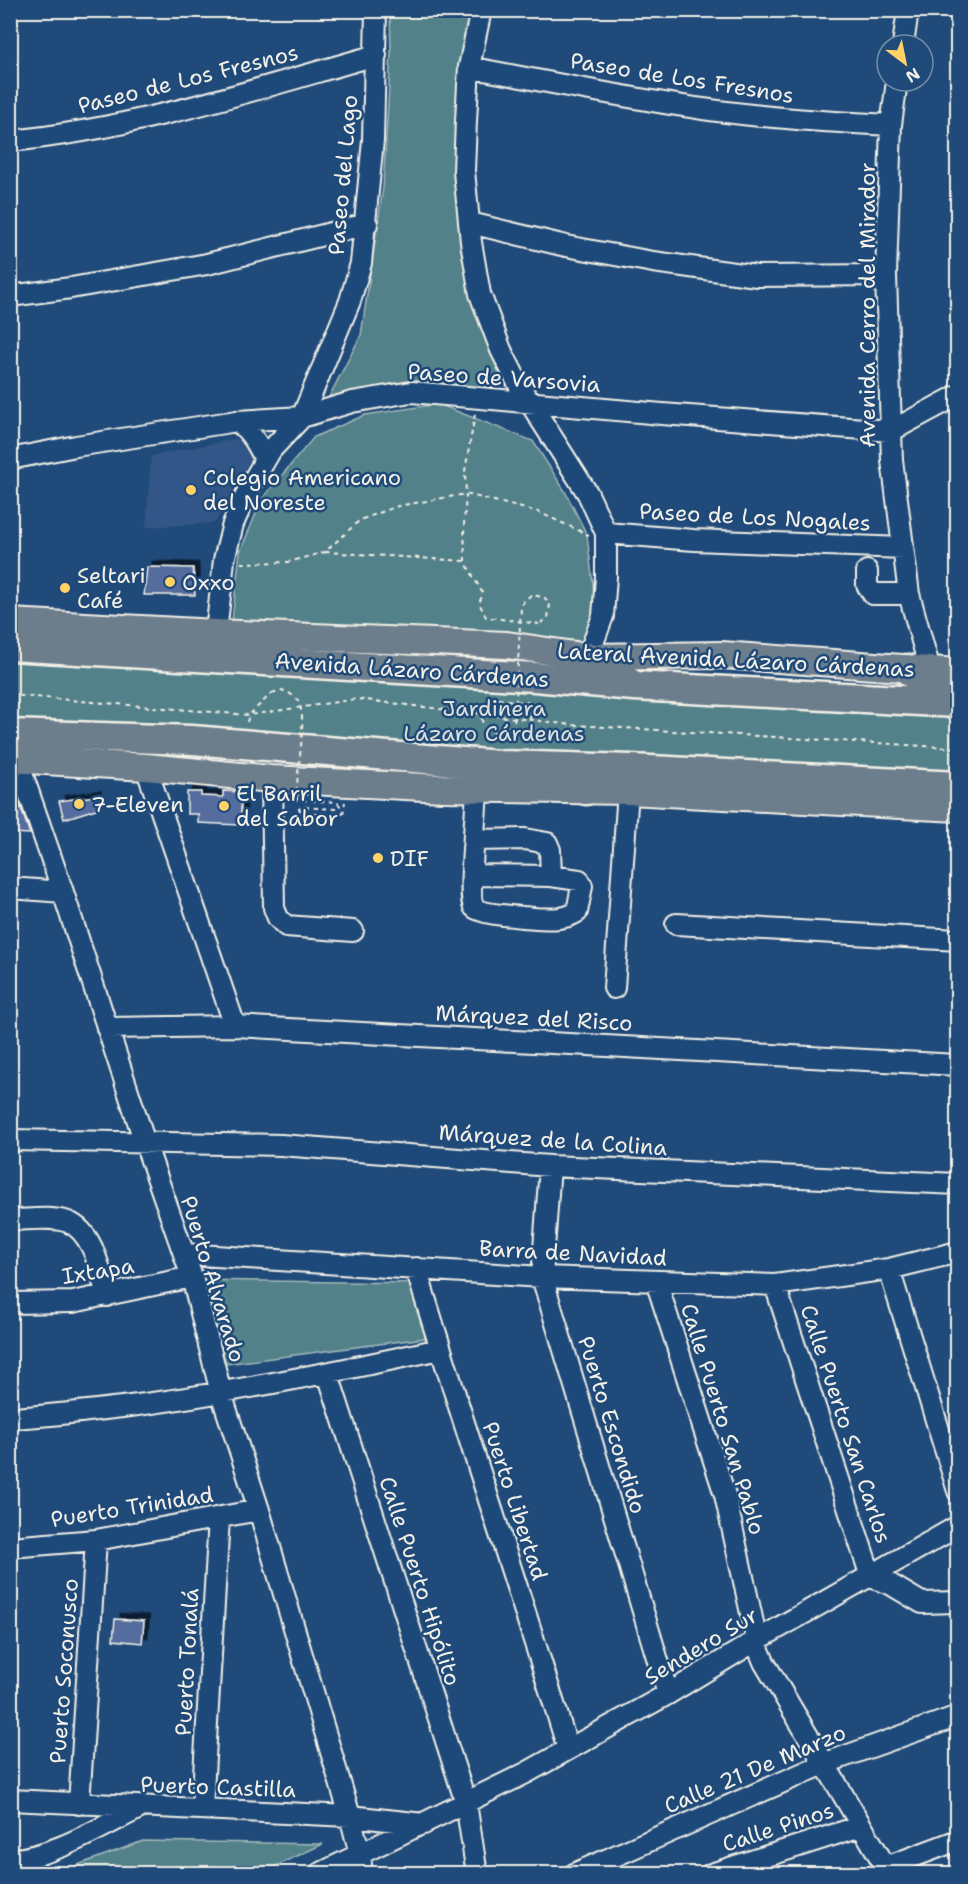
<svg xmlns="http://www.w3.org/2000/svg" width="968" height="1884" font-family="'Shantell Sans',sans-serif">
  <defs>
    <filter id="shadow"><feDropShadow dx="5.5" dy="-5.5" stdDeviation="0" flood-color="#0009"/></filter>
  </defs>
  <rect width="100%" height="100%" fill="#1f4a7a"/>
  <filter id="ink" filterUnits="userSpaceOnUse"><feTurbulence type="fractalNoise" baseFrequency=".0167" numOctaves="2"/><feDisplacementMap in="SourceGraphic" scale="12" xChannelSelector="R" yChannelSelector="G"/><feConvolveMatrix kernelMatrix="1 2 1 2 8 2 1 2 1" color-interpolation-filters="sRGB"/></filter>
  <g filter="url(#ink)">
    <path fill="#335787" d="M236,439L254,453L215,523L146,527L151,456Z"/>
    <path fill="#52818a" stroke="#a3b9b9" stroke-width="1.5" d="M390,11H473L462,70L476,300L500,377L497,387H478L412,381L329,397L361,335L383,188L391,52Z
      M438,404L533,441L565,491L587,535L597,617L592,641L231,629L240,552L262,499L314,437L365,415Z
      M10,650L957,711V785L11,721Z
      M197,1280L418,1283L432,1337L226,1364Z
      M143,1841L323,1844L261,1873H56Z"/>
    <path fill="#546d9e" stroke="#f4f1e8" stroke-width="1.5" filter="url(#shadow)" d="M147,567L193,568L195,595H144Z
      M10,777L30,834L10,833Z
      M223,791L242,792L240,825L198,823V814H187V792H201V796L223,797Z
      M95,796L99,808L64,819L59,801Z
      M115,1619L144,1621L142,1643L113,1640Z"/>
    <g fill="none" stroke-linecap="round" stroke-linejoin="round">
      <defs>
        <path id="minor" d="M481,10L469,67L466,121L464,171L471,242L480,294L501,350L520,387L588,494L606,533V577L603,616L588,657
          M903,45L908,10
          M469,67C547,82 625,98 703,109C766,118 828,122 891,125
          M897,81L891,125L886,275L891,431L892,460L909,594L930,670
          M10,141C135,129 256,89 376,55
          M470,223L566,246L653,262L757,276L886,275
          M10,296L71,288L207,264L367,224
          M237,421C251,432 258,444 265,460
          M10,459L76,446L237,421L302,417L352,402L411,392L662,414L891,431L958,395
          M606,533L694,540L903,548
          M867,571V585L873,594H909
          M216,633L224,560L233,524L250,486L271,450L302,417L350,301L361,263L373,140L376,10
          M17,759L63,892L145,1143L192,1277L221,1393L259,1510L350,1816L360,1854L362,1874
          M146,767L235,1026
          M272,779L274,908L278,918L286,926L353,931
          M474,840L525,839L547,843L550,850L551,876
          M472,875L551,876L579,880L582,886L577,912C562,922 539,918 523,917C513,916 480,914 474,907C467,898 477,807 477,788
          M10,888L63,892
          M676,924L958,940
          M614,988L628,791
          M107,1028L235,1026L958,1065
          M10,1140L281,1145L550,1166L958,1184
          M550,1166L542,1277L668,1694
          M10,1220C28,1220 51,1216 68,1222C94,1232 100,1272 107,1296
          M184,1254L542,1277L775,1285L889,1269L958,1252
          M416,1268C464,1429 519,1588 568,1749
          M889,1269L958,1491
          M656,1281L725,1495L759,1650L764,1662L890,1874
          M775,1285L871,1577L890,1584L922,1603L958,1602
          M10,1303L73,1302L192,1277
          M328,1374L466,1803L477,1874
          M10,1418C53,1416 96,1410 138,1405C240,1391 340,1371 440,1349
          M10,1547L96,1540L259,1510
          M10,1800L350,1816L424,1824
          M79,1804L96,1540
          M202,1809L219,1518
          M10,1860C57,1855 97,1829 138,1809
          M886,1867L958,1840
          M319,1874L526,1773L668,1694L757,1640L958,1526
          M574,1874L826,1763L958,1716
          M711,1874L861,1826"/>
        <path id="major" d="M10,622L216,633L507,645L588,657L722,655L958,672
          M10,759L146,767L272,779L443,788L628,791L958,808"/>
        <path id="highway" d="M10,646L535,677L634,686L958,703
          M588,657L630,683
          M906,669L950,703
          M10,734L192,740L500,765L632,769L958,786
          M537,776L586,790"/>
      </defs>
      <use href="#minor" stroke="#f4f1e8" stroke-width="24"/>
      <use href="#major" stroke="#f4f1e8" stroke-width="30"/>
      <use href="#highway" stroke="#f4f1e8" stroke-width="33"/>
      <path stroke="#f4f1e8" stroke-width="2" stroke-dasharray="4.5 4.5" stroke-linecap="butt" d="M475,414L465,471L466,494L464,524L465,561L483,594L479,603L486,617L539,624
        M325,552L465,561
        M241,563L288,562L325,552L360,520L398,506L466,494L538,512L589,535
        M10,695L249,715L357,699L573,725L958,748
        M498,699L531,703
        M530,720L531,702
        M247,722L249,715L272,693
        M343,814L345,802"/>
      <use href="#minor" stroke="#1f4a7a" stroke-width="20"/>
      <use href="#major" stroke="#6c7d8c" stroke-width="26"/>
      <use href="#highway" stroke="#6c7d8c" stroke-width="28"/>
      <path stroke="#f4f1e8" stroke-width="2" stroke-dasharray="4.5 4.5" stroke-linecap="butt" d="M272,693L282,690C289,693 298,697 300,705C307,730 295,773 297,800L337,802L340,806L336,809L303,807L299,809L303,814H343
        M498,699C476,706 476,732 500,733L511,727L515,719L521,607L524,601L531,595L544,597L550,604L548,618L539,624"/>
    </g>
  </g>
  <g fill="#ffd166" stroke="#1f4a7a" stroke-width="2">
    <circle cx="191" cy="490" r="6"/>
    <circle cx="170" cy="582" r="6"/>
    <circle cx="65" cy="588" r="6"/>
    <circle cx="79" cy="804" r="6"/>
    <circle cx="224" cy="806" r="6"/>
    <circle cx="378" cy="858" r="6"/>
  </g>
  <g text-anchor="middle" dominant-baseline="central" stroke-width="5" stroke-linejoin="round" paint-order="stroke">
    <g font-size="22" fill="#f4f1e8" stroke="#1f4a7a">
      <text transform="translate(682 78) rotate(9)">Paseo de Los Fresnos</text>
      <text transform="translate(188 79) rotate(-14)">Paseo de Los Fresnos</text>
      <text transform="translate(343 175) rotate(-85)">Paseo del Lago</text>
      <text transform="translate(867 305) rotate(-90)">Avenida Cerro del Mirador</text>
      <text transform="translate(504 378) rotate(4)">Paseo de Varsovia</text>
      <text transform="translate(755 517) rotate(3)">Paseo de Los Nogales</text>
      <text transform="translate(736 660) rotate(3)">Lateral Avenida Lázaro Cárdenas</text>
      <text transform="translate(412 670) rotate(4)">Avenida Lázaro Cárdenas</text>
      <text transform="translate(534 1018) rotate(3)">Márquez del Risco</text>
      <text transform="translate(553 1140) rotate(4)">Márquez de la Colina</text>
      <text transform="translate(573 1253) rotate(3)">Barra de Navidad</text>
      <text transform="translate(98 1271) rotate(-9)">Ixtapa</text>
      <text transform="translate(213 1279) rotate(73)">Puerto Alvarado</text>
      <text transform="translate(723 1419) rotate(73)">Calle Puerto San Pablo</text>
      <text transform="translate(846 1424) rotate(72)">Calle Puerto San Carlos</text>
      <text transform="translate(612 1425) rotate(73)">Puerto Escondido</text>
      <text transform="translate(515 1501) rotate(72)">Puerto Libertad</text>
      <text transform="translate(132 1507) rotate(-9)">Puerto Trinidad</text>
      <text transform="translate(420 1581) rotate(72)">Calle Puerto Hipólito</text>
      <text transform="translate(701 1646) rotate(-31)">Sendero Sur</text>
      <text transform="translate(187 1662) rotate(-87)">Puerto Tonalá</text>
      <text transform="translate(64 1671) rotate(-86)">Puerto Soconusco</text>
      <text transform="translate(755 1769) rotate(-23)">Calle 21 De Marzo</text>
      <text transform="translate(218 1787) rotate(2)">Puerto Castilla</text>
      <text transform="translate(778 1827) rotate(-18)">Calle Pinos</text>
    </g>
    <g font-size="22" fill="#f4f1e8" stroke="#1f4a7a" text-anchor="start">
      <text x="203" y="477">Colegio Americano<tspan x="203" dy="25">del Noreste</tspan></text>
      <text x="77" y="575">Seltari<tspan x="77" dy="25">Café</tspan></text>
      <text x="182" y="582">Oxxo</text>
      <text x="236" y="793">El Barril<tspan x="236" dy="25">del Sabor</tspan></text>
      <text x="91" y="804">7-Eleven</text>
      <text x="390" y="858">DIF</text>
    </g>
    <g font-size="22" fill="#dce0da" stroke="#1f4a7a">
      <text x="494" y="708">Jardinera<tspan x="494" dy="25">Lázaro Cárdenas</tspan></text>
    </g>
  </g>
  <rect width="968" height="1884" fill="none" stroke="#1f4a7a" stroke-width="36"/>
  <rect x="18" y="18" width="932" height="1848" fill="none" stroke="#f4f1e8" stroke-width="2" filter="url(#ink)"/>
  <g transform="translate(905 63) rotate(148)"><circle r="28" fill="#1f4a7a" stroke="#748da6" stroke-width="1.5"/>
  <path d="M0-4.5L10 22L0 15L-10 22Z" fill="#ffd166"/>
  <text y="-9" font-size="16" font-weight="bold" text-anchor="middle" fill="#f4f1e8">N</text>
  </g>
</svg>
